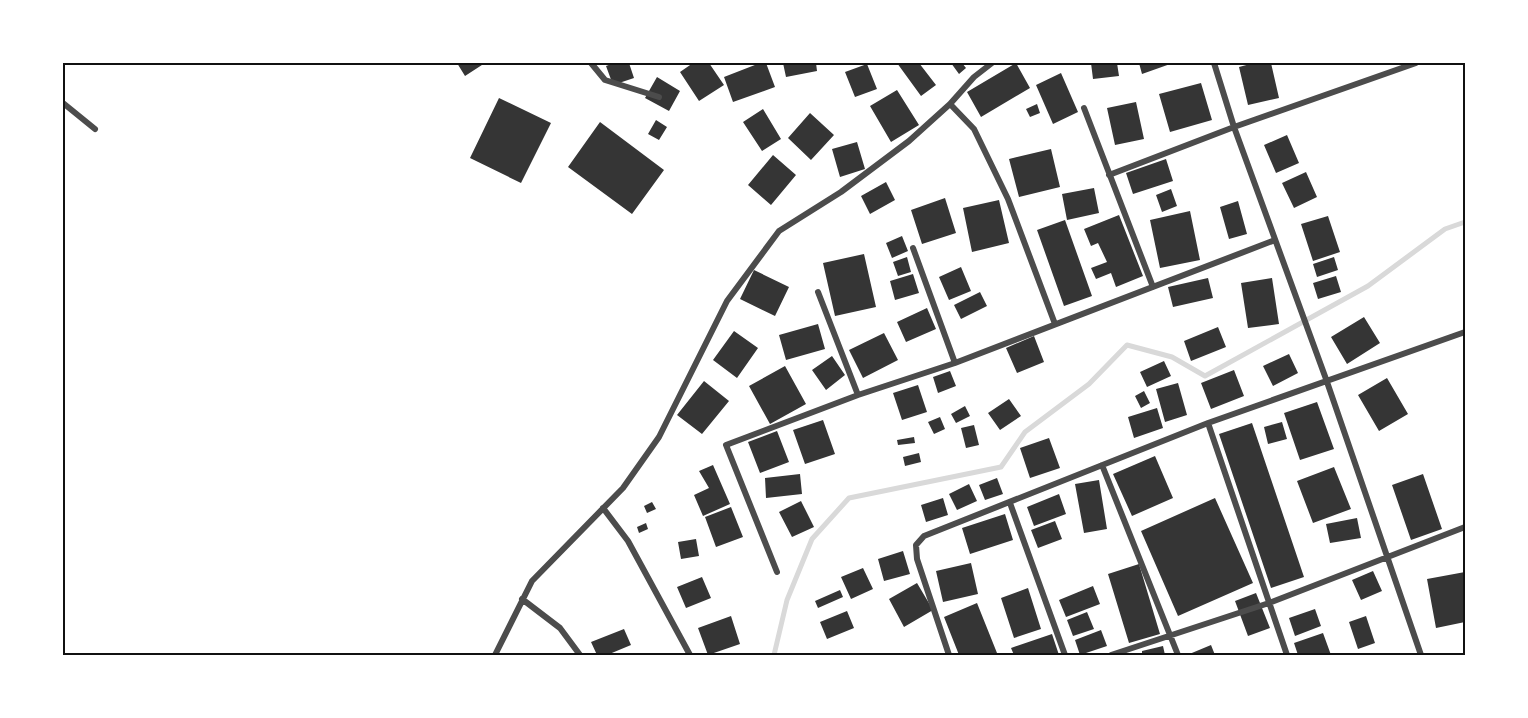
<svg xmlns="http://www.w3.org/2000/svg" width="1528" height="718" font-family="'Public Sans',sans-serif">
  <rect width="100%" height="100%" fill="#fff"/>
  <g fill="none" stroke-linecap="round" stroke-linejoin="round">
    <path stroke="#d9d9d9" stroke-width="5" d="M774,655L787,600L812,539L849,498L1001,467L1025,432L1089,384L1127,345L1172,357L1205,376L1368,286L1445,229L1465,222"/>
  </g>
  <path fill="#353535" d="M457,63H485L465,76Z
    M614,63H629L634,78L613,85L606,66Z
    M693,63H709L724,85L699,101L680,72Z
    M760,63H766L775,87L733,102L724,77Z
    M783,63H816L817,71L786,77Z
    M897,63H919L936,85L921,96Z
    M951,63H962L966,68L959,74Z
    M1016,63L1030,88L981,117L967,92Z
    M1091,63H1117L1119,76L1093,79Z
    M1139,63H1173L1142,74Z
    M1254,63H1271L1279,98L1248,105L1239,67Z
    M867,64L877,89L855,97L845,72Z
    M1061,73L1078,112L1053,124L1036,85Z
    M657,77L680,91L669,111L645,98Z
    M1201,83L1212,120L1170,132L1159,94Z
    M897,90L919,125L891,142L870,106Z
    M499,98L551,123L521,183L470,158Z
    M1136,102L1144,139L1115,145L1107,108Z
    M1037,104L1040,113L1030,117L1026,109Z
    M763,109L781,139L762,151L743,122Z
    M810,113L834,135L811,160L788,138Z
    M656,120L667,127L659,140L648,134Z
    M600,122L664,170L632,214L568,167Z
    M1287,135L1299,163L1276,173L1264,145Z
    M857,142L865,169L840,177L832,149Z
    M1051,149L1060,187L1019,197L1009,159Z
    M773,155L796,175L771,205L748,185Z
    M1166,159L1173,181L1133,194L1126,173Z
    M1306,172L1317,197L1294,208L1282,183Z
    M886,182L895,200L870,214L861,196Z
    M1094,188L1099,213L1067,220L1062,194Z
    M1171,189L1177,206L1162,212L1156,195Z
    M945,198L956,233L922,244L911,210Z
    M999,200L1009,243L972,252L963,208Z
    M1238,201L1247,234L1229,239L1220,207Z
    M1190,211L1200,260L1160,268L1150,220Z
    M1119,215L1143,276L1116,287L1111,273L1096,279L1091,268L1107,262L1098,243L1091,246L1084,229Z
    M1328,216L1340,252L1313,261L1301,224Z
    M1065,220L1092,296L1064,306L1037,230Z
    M902,236L908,251L892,258L886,243Z
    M864,254L876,307L835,316L823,263Z
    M907,257L911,272L898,276L893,262Z
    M1334,257L1338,270L1317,277L1313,264Z
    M961,267L971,291L949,300L939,277Z
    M754,270L789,287L775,316L740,299Z
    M913,274L919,293L895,300L890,281Z
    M1336,276L1341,292L1318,299L1313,283Z
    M1208,278L1213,298L1173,307L1168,287Z
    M1272,278L1279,324L1248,328L1241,283Z
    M980,292L987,306L961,319L954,305Z
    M927,308L936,329L906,342L897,322Z
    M1364,317L1380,343L1347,364L1331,337Z
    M818,324L825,349L786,360L779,335Z
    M1218,327L1226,347L1191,361L1184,341Z
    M734,331L758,348L737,378L713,360Z
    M884,333L898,360L863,378L849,350Z
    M1034,336L1044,362L1017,373L1006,348Z
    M1289,354L1298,373L1273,386L1263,366Z
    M832,356L845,375L826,390L812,370Z
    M1164,361L1171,376L1147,387L1140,372Z
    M785,366L806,404L770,424L749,386Z
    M1234,370L1244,396L1211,409L1201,383Z
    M950,371L956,386L938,393L933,377Z
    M1387,378L1408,414L1379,431L1358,395Z
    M704,381L729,401L702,434L677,415Z
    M1178,383L1187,415L1165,422L1156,389Z
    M918,385L927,412L902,420L893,393Z
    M1144,391L1150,403L1141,408L1135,396Z
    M1009,399L1021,416L1000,430L988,413Z
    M1317,402L1334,449L1300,460L1284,413Z
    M965,406L970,416L956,423L951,414Z
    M1157,408L1163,428L1134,438L1128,417Z
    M940,417L945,429L934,434L928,422Z
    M823,420L835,454L805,464L793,430Z
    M1282,422L1287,439L1268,444L1264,427Z
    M1252,423L1304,577L1271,588L1219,434Z
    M974,425L979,445L966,448L961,428Z
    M777,431L789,462L760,473L748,442Z
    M914,437L915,443L898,445L897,440Z
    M1049,438L1060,468L1030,478L1020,448Z
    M919,453L921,462L905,466L903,457Z
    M1155,456L1173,498L1132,516L1113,474Z
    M713,465L730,504L703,516L694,495L709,488L699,471Z
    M1334,467L1351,509L1313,523L1297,481Z
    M800,474L802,494L766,498L765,478Z
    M1423,474L1442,529L1411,540L1392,485Z
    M997,478L1003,494L985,500L979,485Z
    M1099,480L1107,529L1084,533L1075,484Z
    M969,484L977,501L957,510L949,494Z
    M1059,494L1066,514L1034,526L1027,507Z
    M943,498L948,515L926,522L921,505Z
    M1215,498L1253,583L1178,616L1141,531Z
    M801,501L814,527L792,537L779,512Z
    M652,502L656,509L647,513L644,506Z
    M731,507L743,537L716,547L705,517Z
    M1005,514L1013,540L970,554L962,528Z
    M1357,518L1361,538L1330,543L1326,524Z
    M1055,521L1062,539L1038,548L1031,530Z
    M646,523L648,529L639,533L637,527Z
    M696,539L699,556L681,559L678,542Z
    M903,551L910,574L884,581L878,559Z
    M971,563L978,594L943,602L936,571Z
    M1139,564L1160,634L1129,643L1108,574Z
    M863,568L873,589L851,599L841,577Z
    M1373,571L1382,591L1361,600L1352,580Z
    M1465,572V622L1436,628L1427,579Z
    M702,577L711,598L686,608L677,587Z
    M917,583L933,610L904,627L889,599Z
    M1093,586L1100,604L1066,617L1059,600Z
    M1028,588L1041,629L1014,638L1001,598Z
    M840,590L843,597L818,608L815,601Z
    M1256,593L1270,628L1248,636L1235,601Z
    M977,603L997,653L959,655L944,617Z
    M1315,609L1321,626L1295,636L1289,618Z
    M847,611L854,628L827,639L820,622Z
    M1087,612L1094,629L1073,636L1067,620Z
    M731,616L740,644L708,655L698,628Z
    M1366,616L1375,643L1358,649L1349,622Z
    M624,629L631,645L607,655H597L591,642Z
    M1101,630L1107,646L1080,655L1075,640Z
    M1323,633L1331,655H1298L1294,643Z
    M1052,634L1059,655H1014L1011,648Z
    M1211,645L1215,655H1187Z
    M1163,646L1165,655H1142V651Z"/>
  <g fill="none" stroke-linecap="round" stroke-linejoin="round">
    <path stroke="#4c4c4c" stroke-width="6" d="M591,63L605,80L659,97
      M1214,63L1234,127L1326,379L1421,655
      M63,103L95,129
      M950,104L974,129L1008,199L1055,324
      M1084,108L1153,287
      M1109,175L1234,127L1416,63
      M913,248L955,363
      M818,292L858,395
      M1208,423L1287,655
      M1102,465L1178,655
      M1010,503L1065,655
      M603,508L628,541L690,655
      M777,572L726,445L858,395L955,363L1275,240
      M522,599L560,628L580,655
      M495,655L532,581L623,488L659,437L727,301L779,231L841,192L909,141L950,104L974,77L992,63
      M949,655L917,559L916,545L924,536L1208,423L1465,332
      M1111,655L1269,603L1465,527"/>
  </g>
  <rect width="1528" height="718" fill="none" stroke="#ffffff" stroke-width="129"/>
  <rect x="64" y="64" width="1400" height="590" fill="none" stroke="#111" stroke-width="2"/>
</svg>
